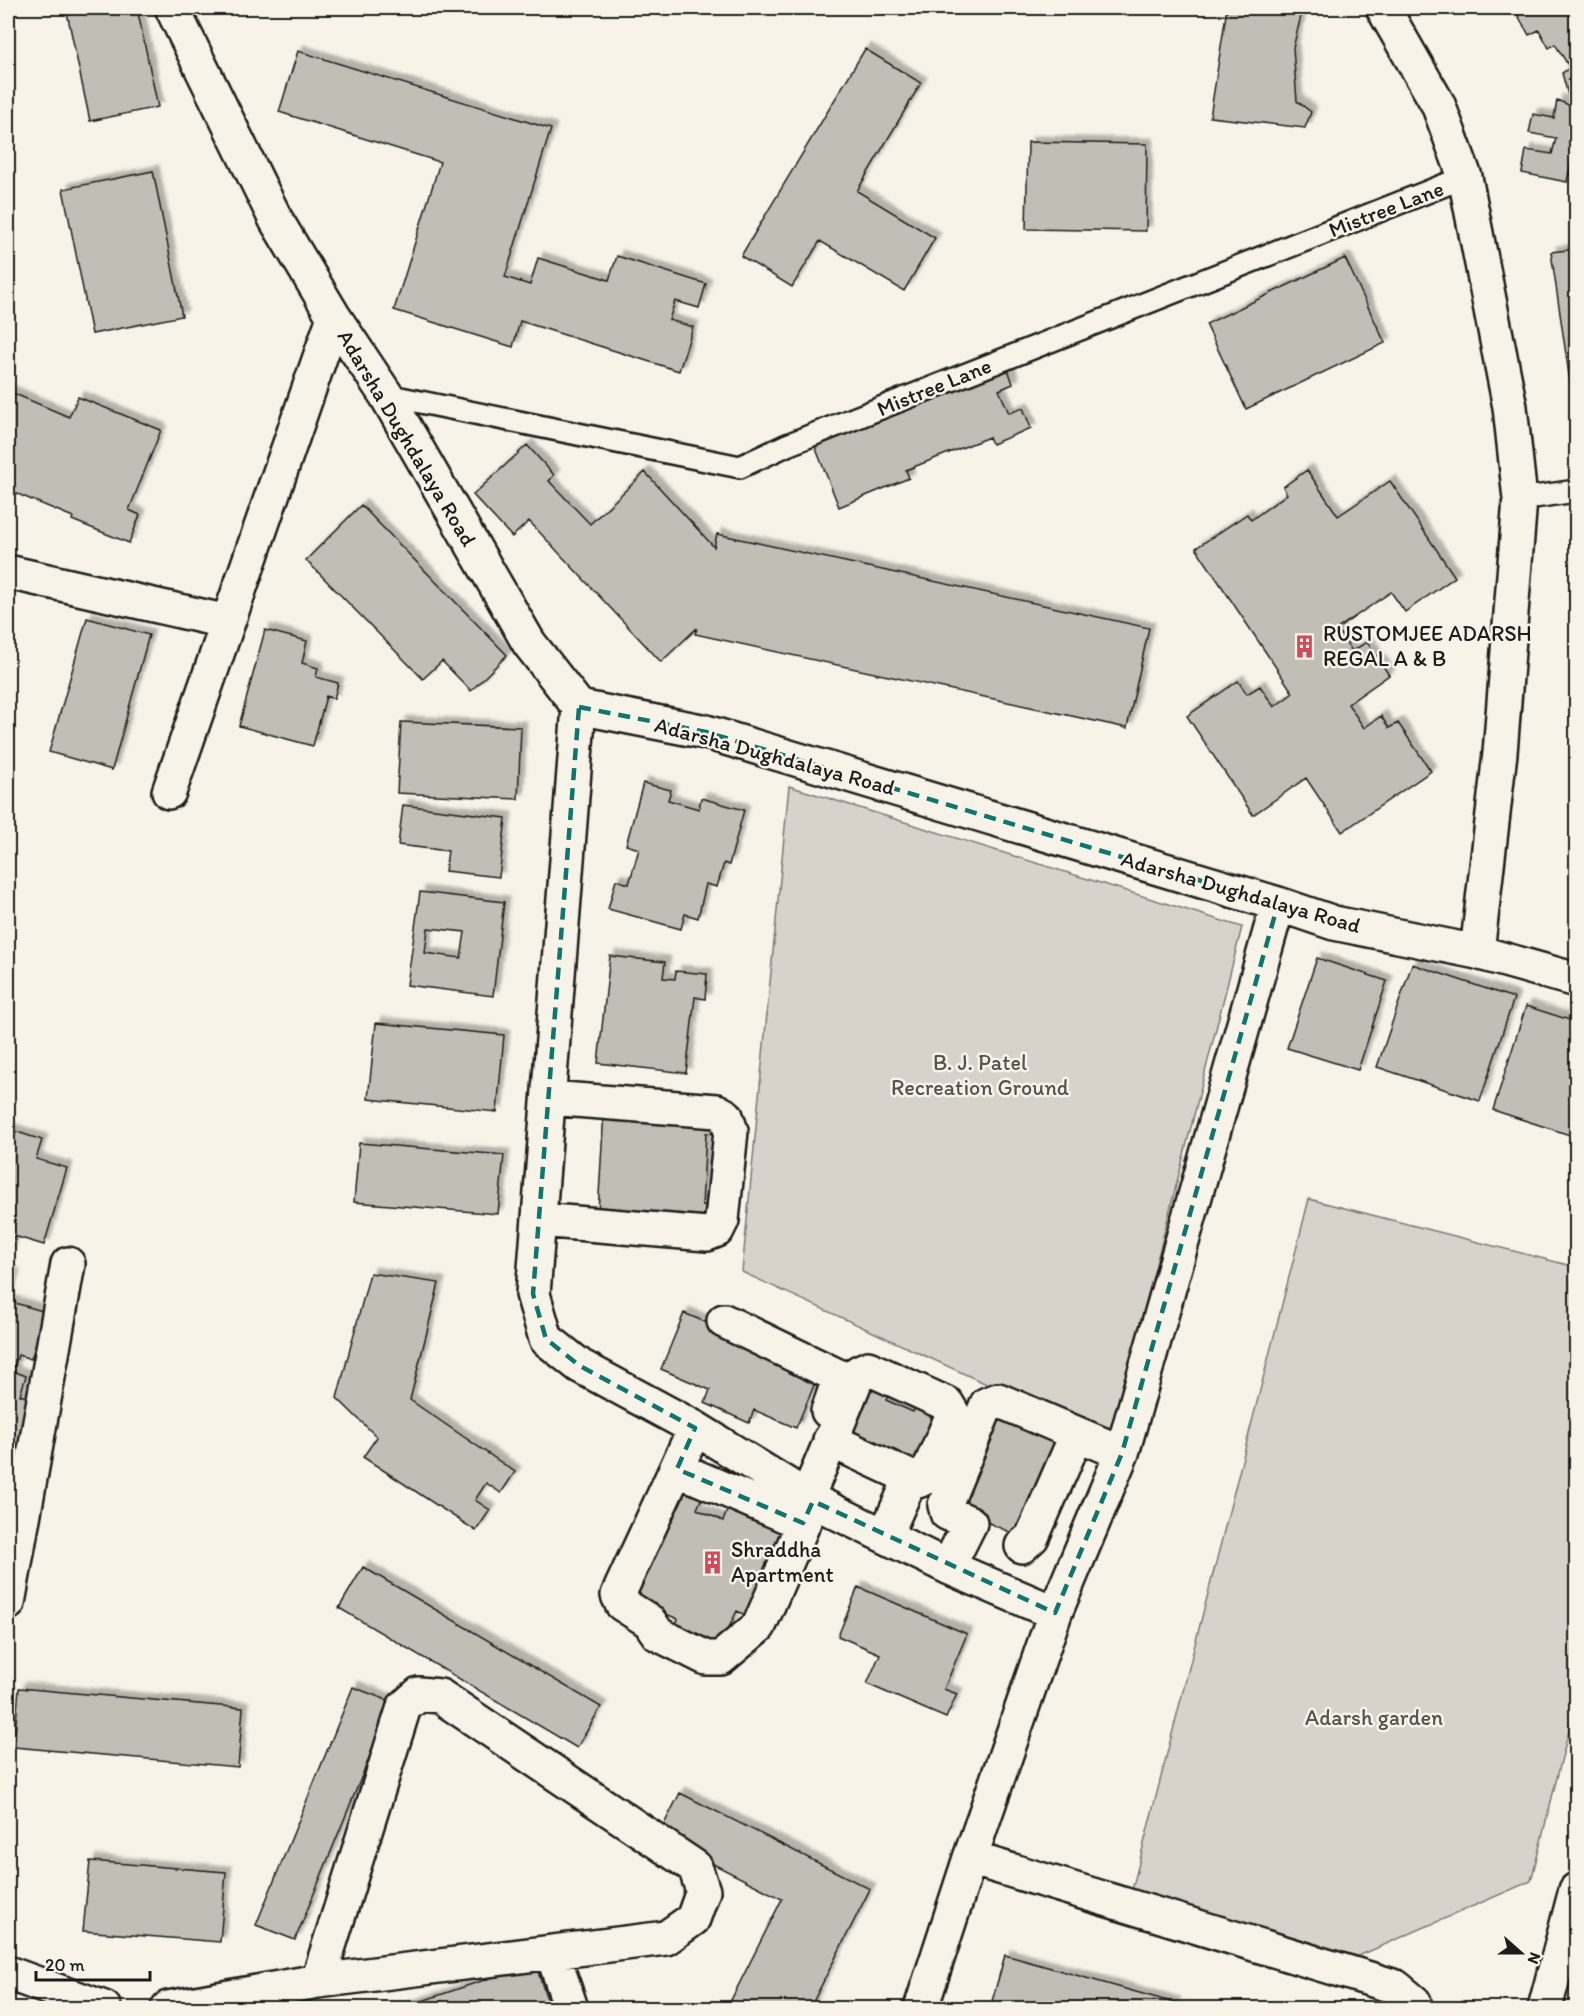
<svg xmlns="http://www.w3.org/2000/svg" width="1584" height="2016" font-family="Itim,sans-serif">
  <defs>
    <filter id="shadow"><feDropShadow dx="5.5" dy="-5.5" stdDeviation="1.5" flood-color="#0004"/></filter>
  </defs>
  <rect width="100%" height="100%" fill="#f7f3e8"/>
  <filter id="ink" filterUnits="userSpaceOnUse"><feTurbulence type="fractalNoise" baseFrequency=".0167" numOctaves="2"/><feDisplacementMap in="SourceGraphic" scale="12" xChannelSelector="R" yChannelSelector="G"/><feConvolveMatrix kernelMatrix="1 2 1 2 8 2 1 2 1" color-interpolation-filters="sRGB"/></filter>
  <g filter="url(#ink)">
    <path fill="#d7d3cb" stroke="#7a7874" stroke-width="1.5" d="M789,786L1242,927L1111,1441L742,1272Z
      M1309,1199L1576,1267V1702L1531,1881L1354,1958L1129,1902Z"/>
    <path fill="#c0beb5" stroke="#1c1c1c" stroke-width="1.5" fill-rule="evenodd" filter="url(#shadow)" d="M66,8H137L158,107L90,121Z
      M1227,8H1303L1293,48L1297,101L1311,112L1305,128L1210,117Z
      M1516,8H1576V158L1572,157L1567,182L1522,173L1526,150L1552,154L1556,138L1529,133L1533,114L1554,118L1557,100L1571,106L1562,73L1570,68L1555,44L1549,48L1539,30L1529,35L1515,10Z
      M865,49L921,83L857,191L935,238L904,291L820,241L792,287L741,256Z
      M298,51L551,129L505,277L530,285L538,258L609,280L617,256L706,284L699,308L675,301L669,320L693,327L679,371L520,321L513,347L394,310L440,162L279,112Z
      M1028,142L1147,144L1146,231L1026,229Z
      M153,171L182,316L92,334L63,189Z
      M1576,249V381L1570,382L1551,252Z
      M1345,258L1385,343L1246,409L1206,324Z
      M1007,366L1013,384L999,390L1009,413L1023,408L1031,428L992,444L989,437L906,470L909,478L839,507L814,444Z
      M8,391L69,417L78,397L161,430L129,510L140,515L129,543L72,520L73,517L8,490Z
      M527,445L554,475L549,481L590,524L645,472L714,547L717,534L1149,628L1127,728L695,634L697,628L661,662L529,521L512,537L473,495Z
      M1307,470L1338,516L1390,481L1455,577L1405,612L1391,592L1337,629L1352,651L1367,642L1389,675L1348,704L1364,728L1381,716L1389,728L1398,723L1431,771L1342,832L1306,778L1253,815L1187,716L1238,681L1247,694L1260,686L1274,707L1293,693L1196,548L1247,514L1251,520L1287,494L1283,487Z
      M361,505L507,655L471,691L442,661L423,679L306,560Z
      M87,618L149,635L112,770L49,752Z
      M265,630L307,641L302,663L318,668L316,677L338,683L334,699L326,696L313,746L239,726Z
      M401,722L521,727L518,799L397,793Z
      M643,783L671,790L668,800L699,809L701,798L744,810L729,865L724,863L717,887L706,884L698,918L685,914L681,929L608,909L616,880L629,884L639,849L626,845Z
      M403,805L506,818L499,877L445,871L448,851L398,845Z
      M420,892L504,902L493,996L407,985ZM428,928L465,932L461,958L425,953Z
      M610,956L665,962L663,978L675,979L676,971L707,974L705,999L695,997L686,1073L598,1063Z
      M1317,958L1387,981L1358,1070L1287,1048Z
      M1412,964L1514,998L1480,1101L1377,1067Z
      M1526,1006L1576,1022V1137L1493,1110Z
      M376,1023L504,1035L497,1112L368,1099Z
      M604,1111L716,1118L715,1133H706L702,1205L711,1206V1218L598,1212Z
      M8,1129L42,1140L36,1159L67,1168L44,1245L14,1236L8,1259Z
      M359,1143L504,1155L498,1214L354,1202Z
      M8,1273L14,1275L8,1298Z
      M370,1273L439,1283L410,1400L515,1472L501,1493L486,1483L475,1500L490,1510L476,1531L363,1457L377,1437L337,1398Z
      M8,1301L46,1312L31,1359L18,1355L13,1371L26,1376L20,1395L37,1401L8,1498Z
      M684,1313L820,1371L796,1428L754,1410L749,1423L705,1403L710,1390L661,1369Z
      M865,1375L892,1387L886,1400L913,1412L919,1398L947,1410L921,1471L839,1436Z
      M993,1412L1062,1441L1021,1537L952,1507Z
      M683,1486L703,1495L697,1509L723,1521L729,1506L792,1524L752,1618L737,1611L718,1650L672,1633L678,1619L634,1601Z
      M363,1567L601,1707L577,1748L339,1608Z
      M858,1587L967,1634L944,1689L957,1694L946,1718L867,1684L880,1654L838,1636Z
      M353,1687L392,1702L295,1940L256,1925Z
      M19,1688L243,1708L238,1767L14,1747Z
      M680,1793L870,1889L810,2008H727L782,1899L658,1836Z
      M90,1861L226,1872L220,1942L83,1931Z
      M1005,1955L1175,2003L1173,2008H1004L991,2005Z
      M535,1963L550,2008H401Z"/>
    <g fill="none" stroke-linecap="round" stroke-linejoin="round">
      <defs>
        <path id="lane" d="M386,395L740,467L787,445L1465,177
          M1520,499L1576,491"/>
        <path id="street" d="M172,8L276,220L334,317L386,395L529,643L579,707L706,732L1278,904L1334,923L1477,952L1576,980
          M1383,8L1438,104L1465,177L1510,407L1520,499L1500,753L1477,952
          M8,572L228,622
          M579,707L533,1294L546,1339L580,1366L695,1428L813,1501L948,1567L1055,1613L970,1858L921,2008
          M169,792L334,317
          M539,1220L707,1234L717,1230L722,1220L731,1131L726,1116L717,1111L549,1098
          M724,1321L840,1377L828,1411
          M695,1428L618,1595L622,1604L649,1621L658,1634L706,1658H721L759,1626L813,1501
          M677,1469L803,1523
          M807,1497C825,1456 842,1414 859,1372L868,1368L947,1404L953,1414L926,1477L918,1481L830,1440
          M885,1536L911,1478
          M1022,1546L1032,1537L1077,1434
          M948,1567L970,1523L947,1513L945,1505L987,1404L998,1400L1122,1453
          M8,1603L68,1264
          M1055,1613L1122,1453L1278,904
          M970,1858L1396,1987L1414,2002L1415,2008
          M552,1952L571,2008
          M8,1973L104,2008
          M168,2008L318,1981L666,1938L693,1919L703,1891L695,1867L440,1696L419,1694L404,1707L318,1981
          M1545,2008L1576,1890"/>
      </defs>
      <use href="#lane" stroke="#1c1c1c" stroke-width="26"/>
      <use href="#street" stroke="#1c1c1c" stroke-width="38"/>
      <use href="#lane" stroke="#f7f3e8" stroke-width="21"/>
      <use href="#street" stroke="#f7f3e8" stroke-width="33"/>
    </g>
  </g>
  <path fill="none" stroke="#0f766e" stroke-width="4.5" stroke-dasharray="12 8" stroke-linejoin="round" d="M579,707L706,732L1278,904L1122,1453L1055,1613L813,1501L803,1523L677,1469L695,1428L580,1366L546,1339L533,1294Z"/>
  <defs>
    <symbol id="building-bare" viewBox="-9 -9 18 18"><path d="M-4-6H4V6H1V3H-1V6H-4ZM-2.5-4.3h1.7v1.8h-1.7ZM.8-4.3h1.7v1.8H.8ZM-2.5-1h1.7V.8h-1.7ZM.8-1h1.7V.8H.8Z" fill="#d1495b" stroke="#f7f3e8" stroke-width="2.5" paint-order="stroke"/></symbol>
  </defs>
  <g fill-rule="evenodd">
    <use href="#building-bare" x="1288" y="630" width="33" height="33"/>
    <use href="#building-bare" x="696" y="1546" width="33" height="33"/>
  </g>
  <g text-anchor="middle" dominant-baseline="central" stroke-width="5" stroke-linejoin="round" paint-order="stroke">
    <g font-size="22" fill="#1c1c1c" stroke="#f7f3e8">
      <text transform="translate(1386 209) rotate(-21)">Mistree Lane</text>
      <text transform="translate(934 387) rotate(-22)">Mistree Lane</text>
      <text transform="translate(407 438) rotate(59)">Adarsha Dughdalaya Road</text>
      <text transform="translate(775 756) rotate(15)">Adarsha Dughdalaya Road</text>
      <text transform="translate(1241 892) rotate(16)">Adarsha Dughdalaya Road</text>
    </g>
    <g font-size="22" fill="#1c1c1c" stroke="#f7f3e8" text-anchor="start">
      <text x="1323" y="633">RUSTOMJEE ADARSH<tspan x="1323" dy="25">REGAL A &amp; B</tspan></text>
      <text x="731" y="1549">Shraddha<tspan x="731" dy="25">Apartment</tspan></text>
    </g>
    <g font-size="22" fill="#545351" stroke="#f7f3e8">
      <text x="980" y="1062">B. J. Patel<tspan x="980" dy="25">Recreation Ground</tspan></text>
      <text x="1374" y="1717">Adarsh garden</text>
    </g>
  </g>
  <rect width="1584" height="2016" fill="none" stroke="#f7f3e8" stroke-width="30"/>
  <rect x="15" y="15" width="1554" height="1986" fill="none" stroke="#1c1c1c" stroke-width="2" filter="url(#ink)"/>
  <g transform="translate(1521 1953) rotate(111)" stroke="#f7f3e8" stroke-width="4.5" paint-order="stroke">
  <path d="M0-4.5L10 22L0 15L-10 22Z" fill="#1c1c1c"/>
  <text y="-9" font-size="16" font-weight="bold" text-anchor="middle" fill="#1c1c1c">N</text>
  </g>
  <path d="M36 1971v9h114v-9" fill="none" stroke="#1c1c1c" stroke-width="3"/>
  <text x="45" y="1971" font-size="18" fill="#1c1c1c" stroke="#f7f3e8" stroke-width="4.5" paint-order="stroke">20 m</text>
</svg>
